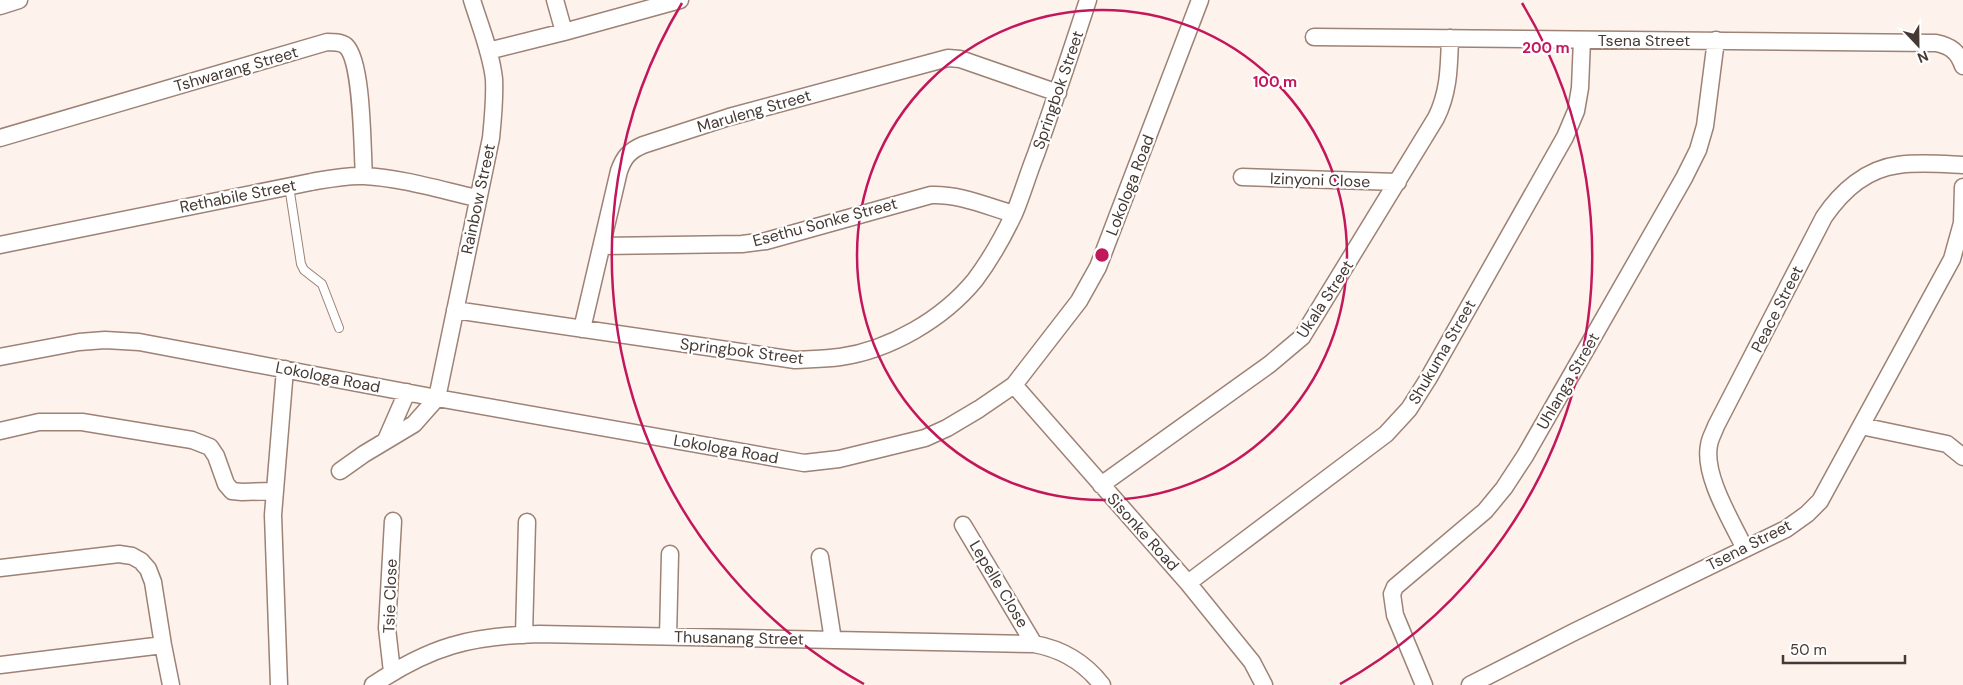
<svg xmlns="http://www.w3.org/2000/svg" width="1963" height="685" font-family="'DM Sans',sans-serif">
  <rect width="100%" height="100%" fill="#fef2ec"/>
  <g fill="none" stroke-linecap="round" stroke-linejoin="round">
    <defs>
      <path id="lane" d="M289,186L301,264L304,270L322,284L339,328"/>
      <path id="street" d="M555,0L564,32
        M0,6L19,0
        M1314,37L1936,43C1950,46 1958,51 1963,66
        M488,51L564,32L680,0
        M0,138L327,42C333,42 341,42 346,46C363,62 362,150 364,176
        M1242,177L1398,182
        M0,245L311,182C328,179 346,175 364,176C402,178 441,190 477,198
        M602,246L742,244L766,241L931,195C960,194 986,206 1014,214
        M455,310L795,360C810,359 825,359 840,357C890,350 943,319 975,280C990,260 1003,237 1014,214C1022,195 1028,174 1036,154C1054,103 1071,52 1088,0
        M582,329L619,171C624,157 629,151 643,145L729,117L948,58L960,59L1058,93
        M0,357L79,342L105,340L139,342L437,398L804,463L839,459L925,438L947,428L979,409L1014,385L1079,301L1098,267L1200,0
        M1014,385L1188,583L1252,662L1264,685
        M1861,426L1947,444L1963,457
        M0,431L39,422H82L192,440L210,447L216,456L226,484L232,491L242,492L274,491
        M386,440L407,392
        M340,471L364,454L414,424L437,398L491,138C493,118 495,99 494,79C491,52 480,26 472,0
        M1101,485L1270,364L1302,337L1436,118C1449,92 1449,67 1450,38
        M963,525L1034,644
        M1744,547C1731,520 1703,475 1709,445C1710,438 1714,432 1716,426L1824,217C1841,192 1866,169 1898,165C1919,162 1942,164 1963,165
        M820,557L833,640
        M0,568L119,554L132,556L141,561L148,569L153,582L163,645L171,685
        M1188,583L1386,434L1409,409L1428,379L1565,137L1576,111L1580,88L1582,40
        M524,635L527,522
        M668,637L670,554
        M0,665L163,645
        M392,672L387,628L393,521
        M279,685L273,515L285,369
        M373,685C431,646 470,636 539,634L1034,644C1062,649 1085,663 1102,685
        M1424,685L1395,615L1392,594L1395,587L1485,511L1504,488L1525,456L1684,178L1698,150L1705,126L1716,40
        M1470,685L1574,632L1786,529L1807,514L1820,501L1952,259L1962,223L1963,187"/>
    </defs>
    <use href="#lane" stroke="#9d8275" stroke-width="10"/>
    <use href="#street" stroke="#9d8275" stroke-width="19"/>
    <use href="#lane" stroke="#fff" stroke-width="8"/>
    <use href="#street" stroke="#fff" stroke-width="16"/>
  </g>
  <g fill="none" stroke="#c2185b" stroke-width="2.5">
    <circle cx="1102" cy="255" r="245"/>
    <path d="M864 684A490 490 0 0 1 682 3M1522 3A490 490 0 0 1 1340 684"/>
  </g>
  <g text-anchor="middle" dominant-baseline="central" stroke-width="4.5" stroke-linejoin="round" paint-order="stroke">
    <g font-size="16" fill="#453933" stroke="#fff">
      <text x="1644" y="40">Tsena Street</text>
      <text transform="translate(236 69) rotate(-16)">Tshwarang Street</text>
      <text transform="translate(1058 90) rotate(-71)">Springbok Street</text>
      <text transform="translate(754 111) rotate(-16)">Maruleng Street</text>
      <text transform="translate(1320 180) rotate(2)">Izinyoni Close</text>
      <text transform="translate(1130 185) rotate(-69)">Lokologa Road</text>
      <text transform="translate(238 196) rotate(-11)">Rethabile Street</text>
      <text transform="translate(478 199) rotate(-78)">Rainbow Street</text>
      <text transform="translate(825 222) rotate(-15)">Esethu Sonke Street</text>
      <text transform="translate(1325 299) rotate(-57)">Ukala Street</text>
      <text transform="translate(1777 309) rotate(-63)">Peace Street</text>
      <text transform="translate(742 351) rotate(7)">Springbok Street</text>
      <text transform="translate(1442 352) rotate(-60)">Shukuma Street</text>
      <text transform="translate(328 377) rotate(11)">Lokologa Road</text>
      <text transform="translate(1568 381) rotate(-60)">Uhlanga Street</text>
      <text transform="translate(726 449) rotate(10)">Lokologa Road</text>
      <text transform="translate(1143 532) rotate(48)">Sisonke Road</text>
      <text transform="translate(1749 545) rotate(-27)">Tsena Street</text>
      <text transform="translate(999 584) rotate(59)">Lepelle Close</text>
      <text transform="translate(390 596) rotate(-88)">Tsie Close</text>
      <text transform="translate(739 638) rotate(1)">Thusanang Street</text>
    </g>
  </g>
  <circle cx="1102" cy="255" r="8" fill="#c2185b" stroke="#fff" stroke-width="2.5"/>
  <g font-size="15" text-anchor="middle" font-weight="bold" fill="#c2185b" stroke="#fff" stroke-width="4.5" stroke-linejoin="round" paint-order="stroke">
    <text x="1546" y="53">200 m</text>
    <text x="1275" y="87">100 m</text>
  </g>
  <g transform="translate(1918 45) rotate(158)" stroke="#ffffff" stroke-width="4" paint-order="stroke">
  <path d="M0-4L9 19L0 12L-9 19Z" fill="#453933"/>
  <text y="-8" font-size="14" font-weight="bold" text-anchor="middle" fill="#453933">N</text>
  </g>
  <path d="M1783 655v8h122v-8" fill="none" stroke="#453933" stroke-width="2.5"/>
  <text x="1790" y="655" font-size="15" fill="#453933" stroke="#ffffff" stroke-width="4" paint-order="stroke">50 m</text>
</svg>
